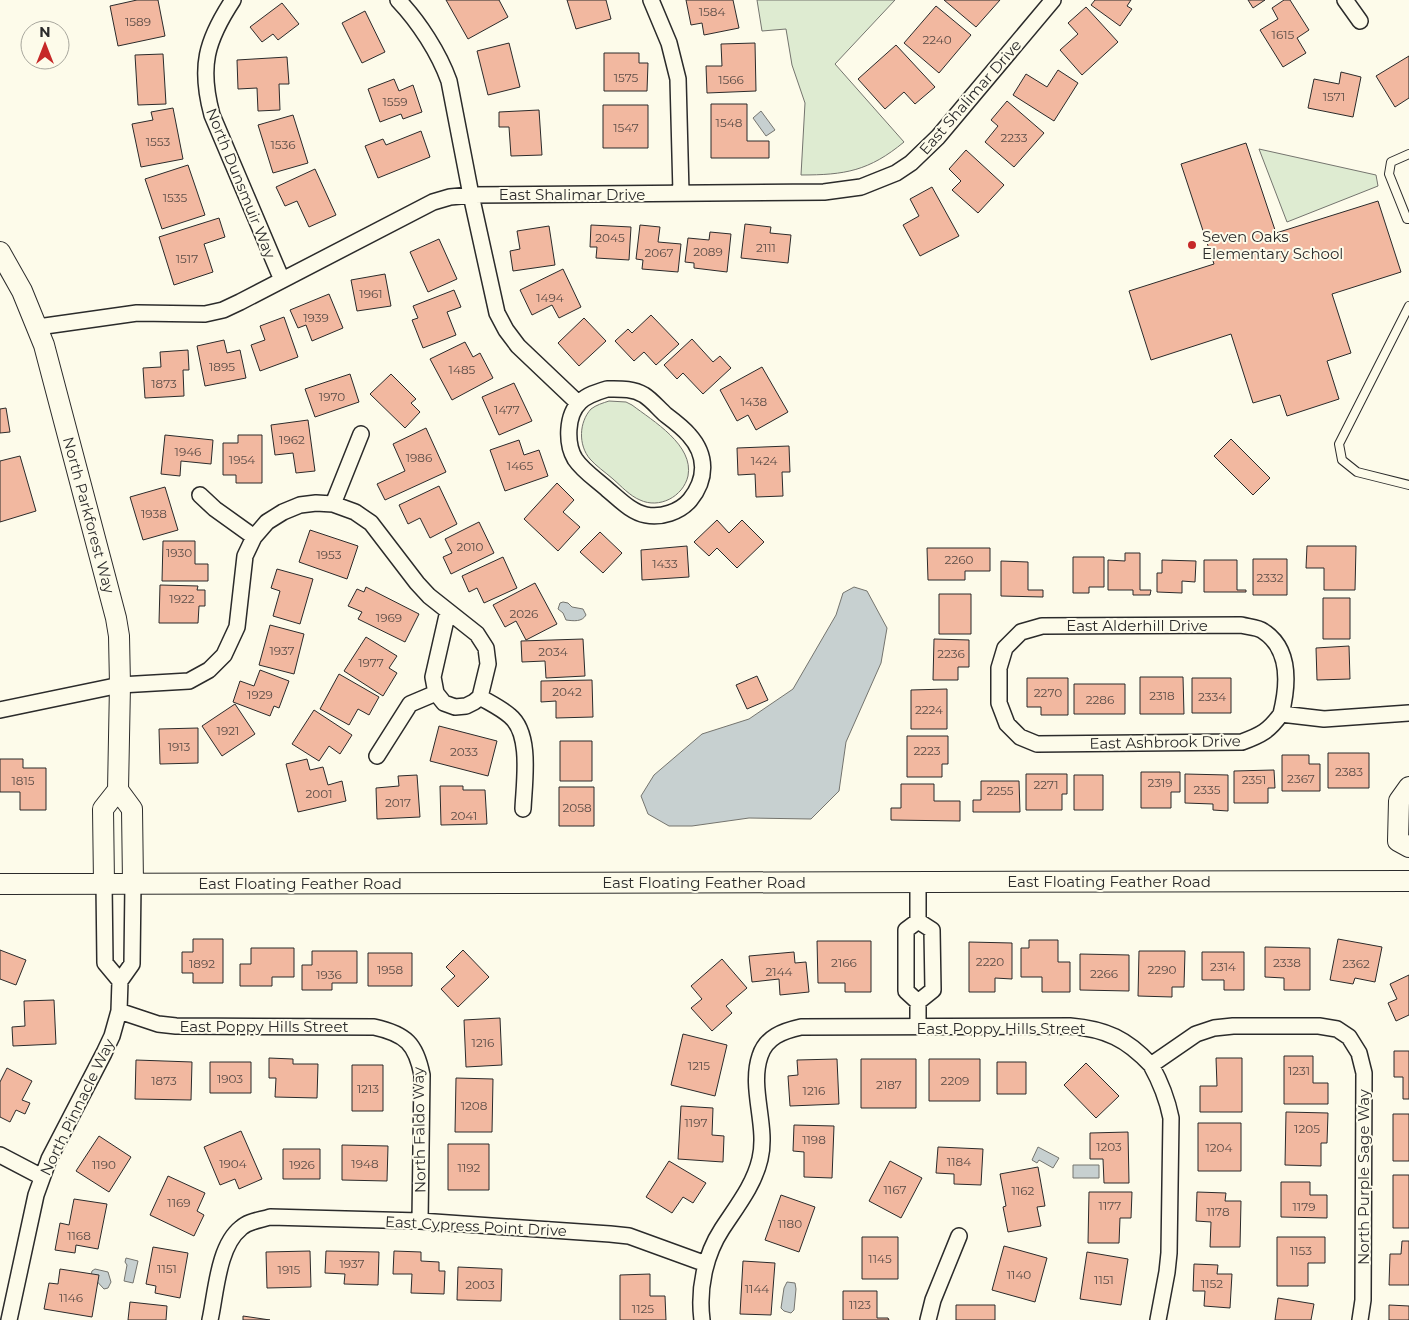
<svg xmlns="http://www.w3.org/2000/svg" width="1409" height="1320" font-family="Montserrat,sans-serif">
  <rect width="100%" height="100%" fill="#fdfbea"/>
  <path fill="#deebd1" stroke="#74746e" d="M757,0H895L835,64L904,142C869,171 845,175 801,175L805,103L792,65L786,29L762,31Z
    M1259,149L1376,175L1378,186L1287,222Z
    M609,401L626,402L632,405C653,421 694,445 688,476C683,497 659,509 640,500C630,496 621,486 613,479C605,472 596,466 590,459C578,445 579,422 591,409C596,405 603,403 609,401Z"/>
  <path fill="#c7d0d0" stroke="#74746e" d="M761,111L775,130L766,136L753,118Z
    M854,587L867,591L887,628L881,663L846,742L839,791L811,819L749,818L692,826H669L648,814L641,796L654,775L702,734L749,719L793,689L836,615L843,593Z
    M563,602L568,603L572,607L583,609L586,615C582,622 574,621 566,620L563,613L558,609L560,603Z
    M1038,1147L1059,1158L1053,1168L1039,1160L1037,1163L1032,1160Z
    M1073,1165H1099V1178H1073Z
    M126,1258L138,1261L133,1283L124,1281L127,1265L125,1262Z
    M95,1269L108,1272L111,1282L108,1288L104,1289L91,1275L92,1271Z
    M787,1282L795,1283L796,1289L794,1310L791,1313L784,1311L781,1308L784,1288Z"/>
  <path fill="#f2b8a0" stroke="#2b2b2b" d="M137,0H158L165,36L118,46L110,6Z
    M446,0H499L508,17L468,39Z
    M567,0H606L611,19L576,29Z
    M686,0H733L739,28L704,35L702,23L691,25Z
    M944,0H1000L976,27Z
    M1095,0H1131L1127,6L1132,9L1120,26L1091,5Z
    M1248,0H1265L1253,8Z
    M1284,0H1290L1309,30L1297,38L1306,53L1283,67L1260,30L1278,19L1272,8Z
    M282,3L299,24L278,40L273,34L262,42L250,27Z
    M936,6L971,35L939,73L904,43Z
    M1086,7L1118,42L1082,75L1060,50L1078,34L1068,23Z
    M365,11L385,52L362,63L342,23Z
    M509,43L520,87L488,95L477,51Z
    M755,43L756,91L707,93L706,66H722L721,44Z
    M896,45L935,87L915,104L904,92L885,109L858,79Z
    M604,53H639V63H648L647,91H604Z
    M163,54L166,104L138,105L135,55Z
    M1409,56V98L1395,107L1376,76Z
    M287,57L289,84H279L280,110L258,111L257,88L238,89L237,60Z
    M1058,70L1078,83L1054,121L1013,95L1026,74L1047,87Z
    M1341,72L1361,77L1353,117L1308,108L1314,79L1339,84Z
    M394,79L399,91L413,85L422,112L403,119L401,114L380,122L368,89Z
    M1007,101L1044,133L1014,167L985,142L998,126L991,120Z
    M711,104H747V141H769V158H711Z
    M603,105H648V148H603Z
    M173,108L183,159L141,167L132,124L153,120L151,112Z
    M539,110L542,155L511,156L509,127H499V112Z
    M293,115L308,163L273,173L258,125Z
    M421,131L430,157L378,178L365,146L383,139L386,145Z
    M1246,143L1276,233L1378,201L1401,272L1332,294L1351,353L1327,361L1339,399L1287,416L1280,395L1253,403L1231,334L1151,360L1129,291L1214,264L1181,164Z
    M966,150L1004,185L978,213L952,190L961,181L949,169Z
    M188,165L205,215L162,229L145,179Z
    M315,169L336,215L309,227L297,201L285,206L276,187Z
    M932,187L959,236L920,256L903,225L919,216L910,199Z
    M219,218L225,237L204,244L213,272L174,285L159,237Z
    M745,224L771,227L770,233L791,235L788,263L741,258Z
    M591,225L631,227L629,260L596,258L597,247H590Z
    M640,225L660,227L658,242L681,244L678,272L642,269L643,260L636,259Z
    M549,226L555,265L513,271L510,251L520,249L517,231Z
    M710,232L731,234L727,272L694,268V263L685,262L688,238L709,240Z
    M439,239L457,279L428,292L410,252Z
    M563,269L581,307L559,318L552,305L532,315L520,290Z
    M385,274L391,306L357,311L351,280Z
    M454,290L461,307L447,312L456,335L423,348L412,320L418,318L413,306Z
    M329,294L343,328L312,341L306,325L298,328L290,310Z
    M651,315L679,344L656,365L644,352L634,361L615,341L628,329L632,333Z
    M284,317L298,357L260,371L251,345L265,340L260,326Z
    M584,318L606,341L579,366L558,343Z
    M692,339L713,362L720,356L731,368L703,394L683,373L677,379L664,365Z
    M224,340L227,353L240,350L246,378L205,386L197,346Z
    M465,342L473,357L480,353L493,378L452,400L430,359Z
    M188,350L189,370H183L184,396L145,398L143,368L161,367L160,352Z
    M762,367L788,412L756,430L748,415L737,421L720,390Z
    M350,374L359,402L315,417L305,389Z
    M391,374L416,399L411,403L420,412L405,428L370,394Z
    M514,383L532,421L499,435L482,397Z
    M6,408L10,432L0,433V409Z
    M308,420L315,471L296,473L293,453L275,455L271,425Z
    M426,428L446,472L385,500L377,484L405,471L393,444Z
    M165,435L213,440L211,464L181,461L180,476L161,474Z
    M238,435H262V483H236V475H223V443H238Z
    M1231,439L1270,478L1253,495L1214,456Z
    M519,440L524,455L539,450L548,476L505,491L490,450Z
    M789,446L790,472H782L783,496L756,497L755,474L738,475L737,448Z
    M20,456L36,511L0,522V461Z
    M557,483L574,500L563,512L580,527L558,551L524,519Z
    M439,486L457,524L430,538L420,518L408,524L399,505Z
    M165,487L178,530L143,540L130,497Z
    M717,520L729,533L742,520L764,542L737,568L717,548L709,556L694,542Z
    M479,522L494,553L451,574L443,557L452,553L445,539Z
    M310,530L358,546L347,579L299,562Z
    M600,532L622,553L603,573L580,552Z
    M163,541H195V564H208V581H162Z
    M687,546L689,577L642,580L641,550Z
    M1307,546H1356L1355,590H1324V568H1306Z
    M927,548H990V571H965V580H928Z
    M1125,553H1140V590H1151L1150,595H1133V590H1108V560L1125,561Z
    M503,557L517,588L484,603L477,588L469,592L462,576Z
    M1073,557H1104V587H1089V593H1073Z
    M1253,559H1287V595H1253Z
    M1162,560L1196,561L1195,582L1182,581V593L1157,592V573H1162Z
    M1204,560H1237V590H1246V592H1204Z
    M1001,561L1028,562V590H1043V597L1001,596Z
    M277,569L313,579L300,624L273,616L280,591L271,588Z
    M535,583L557,624L526,640L516,621L505,627L493,605Z
    M160,585L198,586L197,590H205V606H199L198,623H159Z
    M366,587L419,614L405,642L358,619L362,612L348,606L357,589L364,592Z
    M939,594H971V634H939Z
    M1323,598H1350V639H1323Z
    M270,625L304,634L294,674L259,665Z
    M366,637L397,656L389,668L397,673L383,696L344,671Z
    M583,639L585,676L546,678L545,661L522,662L521,641Z
    M934,639L969,640V667H958V680H933Z
    M1349,646L1350,679L1317,680L1316,648Z
    M260,670L289,681L279,708L274,706L270,716L233,702L240,681L254,686Z
    M339,674L379,697L369,715L358,709L349,725L320,709Z
    M757,676L768,700L747,709L736,685Z
    M1140,677H1183L1184,714H1140Z
    M1027,678H1068V715H1041V707H1027Z
    M1192,678H1231V713H1192Z
    M592,680L593,717L556,718V701L541,702V681Z
    M1074,684H1125V714H1074Z
    M947,689V729H911V690Z
    M235,704L255,734L222,756L202,726Z
    M314,710L352,735L340,754L329,746L319,761L292,744Z
    M439,726L497,741L488,776L430,761Z
    M198,728V763L160,764L159,729Z
    M907,736H948V764H942V777H907Z
    M560,741H592V781H560Z
    M1328,753H1369V788H1328Z
    M1282,755H1309V764H1320V791H1282Z
    M0,759H23V768H46V810H20V792H0Z
    M307,759L310,770L323,767L328,785L342,781L346,801L298,812L286,764Z
    M1274,770L1275,788H1268V803H1234V771Z
    M1141,772H1180V792H1171V808H1141Z
    M1026,774H1067V794H1062V810H1026Z
    M1185,774L1228,775V811L1213,810V804L1185,803Z
    M417,775L420,817L377,819L376,788L399,786L398,776Z
    M1074,775H1103V810H1074Z
    M981,781H1019L1020,812H973V800H981Z
    M901,784H934V801H960V821L891,820V808H901Z
    M440,786H463V790H485L487,824L441,825Z
    M559,787H594V826H559Z
    M193,939H223V983H193V973H182V952H193Z
    M1338,939L1382,947L1375,982L1355,978L1353,984L1330,980Z
    M1029,940H1058V962H1070V992H1042V977H1021V948H1029Z
    M817,941H871V992H845V983H818Z
    M969,942L1012,943V979L995,978V992H969Z
    M1265,947L1310,948V990H1284V978L1265,977Z
    M251,948H294V977H272V986H240V964H251Z
    M0,950L26,960L16,985L0,979Z
    M463,950L489,977L458,1007L441,989L455,976L446,967Z
    M312,951H357V983H332V990H302V965H312Z
    M1139,951H1185L1184,987H1172V997L1138,996Z
    M794,952L795,963L806,962L809,992L780,995L779,979L752,982L749,956Z
    M1202,952H1244V990H1224V980H1202Z
    M368,953H412V986H368Z
    M1080,954L1129,955V991L1080,990Z
    M722,959L747,988L726,1006L732,1013L712,1031L691,1008L702,999L691,986Z
    M1409,975V1015L1396,1021L1388,1003L1397,999L1390,984Z
    M54,1000L56,1044L13,1046L12,1027L25,1026L24,1001Z
    M500,1018L502,1065L466,1067L464,1020Z
    M683,1034L727,1045L715,1096L671,1085Z
    M1394,1051H1409V1099H1403V1077H1394Z
    M1284,1056H1313V1083H1328V1104H1284Z
    M269,1058L293,1059V1064H318L317,1098L275,1097L276,1078H269Z
    M1216,1058H1242V1112H1200V1086H1217Z
    M837,1059L839,1104L790,1106L788,1076L798,1075L797,1060Z
    M861,1059H916V1108H861Z
    M929,1059H980V1101H929Z
    M136,1060L192,1062L191,1100L135,1099Z
    M210,1062H251V1093H210Z
    M997,1062H1026V1094H997Z
    M1086,1063L1119,1096L1096,1118L1064,1085Z
    M352,1065H383V1111H352Z
    M7,1068L32,1081L22,1100L30,1103L25,1114L16,1110L10,1122L0,1117V1082Z
    M456,1078L493,1079L492,1132H455Z
    M681,1106L713,1108L712,1135L724,1136L723,1162L678,1159Z
    M1286,1112L1328,1113L1327,1143H1321V1166L1285,1165Z
    M1393,1114H1409V1161H1393Z
    M1198,1123H1241V1171H1198Z
    M794,1125L834,1126L832,1178L804,1177V1152L793,1151Z
    M241,1131L262,1179L239,1189L235,1179L220,1185L204,1147Z
    M1128,1132L1129,1183H1104L1103,1159H1090V1133Z
    M99,1136L131,1157L109,1192L76,1171Z
    M448,1144H489V1190H448Z
    M342,1145L388,1146L387,1181L342,1180Z
    M938,1147L983,1149L981,1185L954,1184V1174L936,1173Z
    M283,1149H320V1179H283Z
    M669,1161L706,1183L693,1203L683,1197L672,1213L646,1197Z
    M890,1161L922,1178L901,1218L869,1201Z
    M1038,1167L1045,1206L1037,1207L1041,1226L1008,1232L1003,1207L1006,1206L1000,1174Z
    M1393,1175H1409V1228H1393Z
    M168,1176L205,1193L197,1211L204,1215L194,1236L150,1215Z
    M1281,1182H1310V1195H1327V1218L1281,1217Z
    M1089,1192H1132L1131,1218H1120L1119,1243H1088Z
    M1197,1192L1226,1193L1225,1201H1241L1240,1247H1210L1211,1222L1196,1221Z
    M781,1195L815,1207L799,1252L765,1240Z
    M74,1199L107,1204L98,1249L76,1245L75,1253L55,1250L60,1223L69,1225Z
    M862,1237H898V1279H862Z
    M1277,1237H1325V1263H1308V1286H1277Z
    M1402,1241H1409V1285H1389L1390,1254H1401Z
    M1004,1246L1047,1258L1035,1302L992,1290Z
    M153,1247L188,1253L180,1298L155,1293L156,1286L146,1284Z
    M310,1251L311,1287L267,1288L266,1252Z
    M326,1251L379,1252L378,1285L344,1284L345,1274L325,1273Z
    M394,1251L421,1252V1261L439,1262V1271H445L444,1294L411,1293L412,1274H393Z
    M1087,1252L1128,1259L1121,1305L1080,1299Z
    M743,1261L775,1263L771,1315L740,1314Z
    M1194,1264L1218,1265L1217,1274H1232L1230,1308L1204,1306L1205,1291H1193Z
    M458,1267L502,1269L501,1301L457,1300Z
    M60,1269L99,1275L92,1317L44,1309L49,1283L58,1284Z
    M650,1274V1296H665L666,1320H620V1275Z
    M843,1291H877V1318H888L889,1320H843Z
    M1278,1298L1314,1304L1311,1320H1275Z
    M130,1302L167,1306L166,1320H128Z
    M956,1305H995V1320H956Z
    M1389,1305L1409,1306V1320H1389Z
    M243,1316L270,1320H243Z"/>
  <g fill="none" stroke-linecap="round" stroke-linejoin="round">
    <defs>
      <path id="lane" d="M1409,154L1391,162L1389,174L1407,219H1409
        M1409,306L1339,444L1342,460L1357,472L1409,485"/>
      <path id="street" d="M233,0C206,41 199,67 212,115L282,280
        M398,0C419,22 439,53 449,81L471,195L497,313L506,330L518,346L578,403
        M651,0L669,43L678,79L681,193
        M1345,0L1360,21
        M38,327L137,313L205,314L223,310L240,302L433,202L450,197L471,195L824,192L861,187L896,173L911,163L938,137L1053,0
        M607,389C620,389 632,388 644,395C652,400 659,409 666,415C674,421 683,428 689,435C707,455 707,479 690,500C680,512 661,518 646,515C631,512 619,499 608,490C597,480 583,471 575,459C566,444 566,415 580,402C587,395 597,392 607,389Z
        M200,495L215,509L254,537
        M333,504L361,434
        M480,697C490,703 501,708 510,716C532,734 524,783 523,809
        M0,710L120,685L189,681L209,670L224,655L237,627L245,556L254,537L267,522L283,512L300,505L316,503L333,504L355,512L371,523L417,583L429,596L477,634L486,648L488,664L480,697L474,702L466,706L455,707L444,703L436,693L433,677L448,611
        M1281,714C1288,686 1291,649 1263,631C1258,627 1248,627 1241,625L1042,626L1021,632L1005,648L999,668V703L1007,724L1020,737L1037,744L1242,742C1261,735 1269,731 1281,714L1324,719L1409,713
        M377,756L410,704L436,693
        M918,882V921
        M104,883L105,963L120,981L132,964L133,883
        M918,1002L933,990L932,930L918,921L906,930V991L918,1002V1027
        M119,1011L158,1024L176,1026L374,1027C406,1034 416,1044 422,1075L420,1221
        M1151,1065C1161,1083 1167,1098 1171,1118L1169,1253L1167,1272L1158,1320
        M0,1155L42,1177
        M9,1320L36,1195L49,1159L104,1053L112,1036L119,1011L120,981
        M210,1320C216,1293 218,1246 241,1228C248,1221 261,1220 270,1217L420,1221L610,1234L629,1236L706,1264
        M702,1320C698,1289 705,1255 722,1229C737,1206 754,1185 760,1159C768,1126 749,1088 760,1056C766,1037 783,1031 801,1027L1070,1026C1106,1029 1127,1039 1151,1065L1196,1034L1214,1028L1233,1026H1319L1337,1029L1349,1037L1359,1053L1364,1073L1363,1300L1360,1320
        M928,1320L933,1300L959,1236"/>
      <path id="secondary" d="M0,252L22,291L44,345L116,618L119,636L120,685L118,790L103,809L104,883
        M1409,787L1399,801L1398,841L1409,847
        M118,790L132,809L133,883
        M0,884L1409,881"/>
    </defs>
    <use href="#lane" stroke="#2b2b2b" stroke-width="10"/>
    <use href="#street" stroke="#2b2b2b" stroke-width="18"/>
    <use href="#secondary" stroke="#2b2b2b" stroke-width="22"/>
    <use href="#lane" stroke="#fdfbea" stroke-width="8"/>
    <use href="#street" stroke="#fdfbea" stroke-width="15"/>
    <use href="#secondary" stroke="#fdfbea" stroke-width="20"/>
  </g>
  <circle fill="#c62828" stroke="#fdfbea" stroke-width="2" cx="1192" cy="245" r="5"/>
  <g text-anchor="middle" dominant-baseline="central" stroke-width="4" stroke-linejoin="round" paint-order="stroke">
    <g font-size="12" fill="#5d4e48">
      <text x="712" y="11">1584</text>
      <text x="138" y="21">1589</text>
      <text x="1283" y="34">1615</text>
      <text x="937" y="39">2240</text>
      <text x="626" y="77">1575</text>
      <text x="731" y="79">1566</text>
      <text x="1334" y="96">1571</text>
      <text x="395" y="101">1559</text>
      <text x="729" y="122">1548</text>
      <text x="626" y="127">1547</text>
      <text x="1014" y="137">2233</text>
      <text x="158" y="141">1553</text>
      <text x="283" y="144">1536</text>
      <text x="175" y="197">1535</text>
      <text x="610" y="237">2045</text>
      <text x="766" y="247">2111</text>
      <text x="708" y="251">2089</text>
      <text x="659" y="252">2067</text>
      <text x="187" y="258">1517</text>
      <text x="371" y="293">1961</text>
      <text x="550" y="297">1494</text>
      <text x="316" y="317">1939</text>
      <text x="222" y="366">1895</text>
      <text x="462" y="369">1485</text>
      <text x="164" y="383">1873</text>
      <text x="332" y="396">1970</text>
      <text x="754" y="401">1438</text>
      <text x="507" y="409">1477</text>
      <text x="292" y="439">1962</text>
      <text x="188" y="451">1946</text>
      <text x="419" y="457">1986</text>
      <text x="242" y="459">1954</text>
      <text x="764" y="460">1424</text>
      <text x="520" y="465">1465</text>
      <text x="154" y="513">1938</text>
      <text x="470" y="546">2010</text>
      <text x="179" y="552">1930</text>
      <text x="329" y="554">1953</text>
      <text x="959" y="559">2260</text>
      <text x="665" y="563">1433</text>
      <text x="1270" y="577">2332</text>
      <text x="182" y="598">1922</text>
      <text x="524" y="613">2026</text>
      <text x="389" y="617">1969</text>
      <text x="282" y="650">1937</text>
      <text x="553" y="651">2034</text>
      <text x="951" y="653">2236</text>
      <text x="371" y="662">1977</text>
      <text x="567" y="691">2042</text>
      <text x="1048" y="692">2270</text>
      <text x="260" y="694">1929</text>
      <text x="1162" y="695">2318</text>
      <text x="1212" y="696">2334</text>
      <text x="1100" y="699">2286</text>
      <text x="929" y="709">2224</text>
      <text x="228" y="730">1921</text>
      <text x="179" y="746">1913</text>
      <text x="927" y="750">2223</text>
      <text x="464" y="751">2033</text>
      <text x="1349" y="771">2383</text>
      <text x="1301" y="778">2367</text>
      <text x="1254" y="779">2351</text>
      <text x="23" y="780">1815</text>
      <text x="1160" y="782">2319</text>
      <text x="1046" y="784">2271</text>
      <text x="1207" y="789">2335</text>
      <text x="1000" y="790">2255</text>
      <text x="319" y="793">2001</text>
      <text x="398" y="802">2017</text>
      <text x="577" y="807">2058</text>
      <text x="464" y="815">2041</text>
      <text x="990" y="961">2220</text>
      <text x="844" y="962">2166</text>
      <text x="1287" y="962">2338</text>
      <text x="202" y="963">1892</text>
      <text x="1356" y="963">2362</text>
      <text x="1223" y="966">2314</text>
      <text x="390" y="969">1958</text>
      <text x="1162" y="969">2290</text>
      <text x="779" y="971">2144</text>
      <text x="1104" y="973">2266</text>
      <text x="329" y="974">1936</text>
      <text x="483" y="1042">1216</text>
      <text x="699" y="1065">1215</text>
      <text x="1299" y="1070">1231</text>
      <text x="230" y="1078">1903</text>
      <text x="164" y="1080">1873</text>
      <text x="955" y="1080">2209</text>
      <text x="889" y="1084">2187</text>
      <text x="368" y="1088">1213</text>
      <text x="814" y="1090">1216</text>
      <text x="474" y="1105">1208</text>
      <text x="696" y="1122">1197</text>
      <text x="1307" y="1128">1205</text>
      <text x="814" y="1139">1198</text>
      <text x="1109" y="1146">1203</text>
      <text x="1219" y="1147">1204</text>
      <text x="959" y="1161">1184</text>
      <text x="233" y="1163">1904</text>
      <text x="365" y="1163">1948</text>
      <text x="104" y="1164">1190</text>
      <text x="302" y="1164">1926</text>
      <text x="469" y="1167">1192</text>
      <text x="895" y="1189">1167</text>
      <text x="1023" y="1190">1162</text>
      <text x="179" y="1202">1169</text>
      <text x="1110" y="1205">1177</text>
      <text x="1304" y="1206">1179</text>
      <text x="1218" y="1211">1178</text>
      <text x="790" y="1223">1180</text>
      <text x="79" y="1235">1168</text>
      <text x="1301" y="1250">1153</text>
      <text x="880" y="1258">1145</text>
      <text x="352" y="1263">1937</text>
      <text x="167" y="1268">1151</text>
      <text x="289" y="1269">1915</text>
      <text x="1019" y="1274">1140</text>
      <text x="1104" y="1279">1151</text>
      <text x="1212" y="1283">1152</text>
      <text x="480" y="1284">2003</text>
      <text x="757" y="1288">1144</text>
      <text x="71" y="1297">1146</text>
      <text x="860" y="1304">1123</text>
      <text x="643" y="1308">1125</text>
    </g>
    <g font-size="15" fill="#2b2b2b" stroke="#fdfbea">
      <text transform="translate(970 97) rotate(-49)">East Shalimar Drive</text>
      <text transform="translate(241 183) rotate(68)">North Dunsmuir Way</text>
      <text x="572" y="194">East Shalimar Drive</text>
      <text transform="translate(89 515) rotate(75)">North Parkforest Way</text>
      <text x="1137" y="625">East Alderhill Drive</text>
      <text transform="translate(1165 742) rotate(-1)">East Ashbrook Drive</text>
      <text x="1109" y="881">East Floating Feather Road</text>
      <text x="704" y="882">East Floating Feather Road</text>
      <text x="300" y="883">East Floating Feather Road</text>
      <text x="264" y="1026">East Poppy Hills Street</text>
      <text x="1001" y="1028">East Poppy Hills Street</text>
      <text transform="translate(77 1107) rotate(-64)">North Pinnacle Way</text>
      <text transform="translate(419 1130) rotate(-91)">North Faldo Way</text>
      <text transform="translate(1363 1177) rotate(-90)">North Purple Sage Way</text>
      <text transform="translate(476 1226) rotate(3)">East Cypress Point Drive</text>
    </g>
    <g font-size="15" fill="#2b2b2b" stroke="#fdfbea" text-anchor="start">
      <text x="1202" y="236">Seven Oaks<tspan x="1202" dy="17">Elementary School</tspan></text>
    </g>
  </g>
  <g transform="translate(45 45)"><circle r="24" fill="#fdfbea" stroke="#a9a89e"/>
  <path d="M0-4L9 19L0 12L-9 19Z" fill="#c62828"/>
  <text y="-8" font-size="14" font-weight="bold" text-anchor="middle" fill="#2b2b2b">N</text>
  </g>
</svg>
